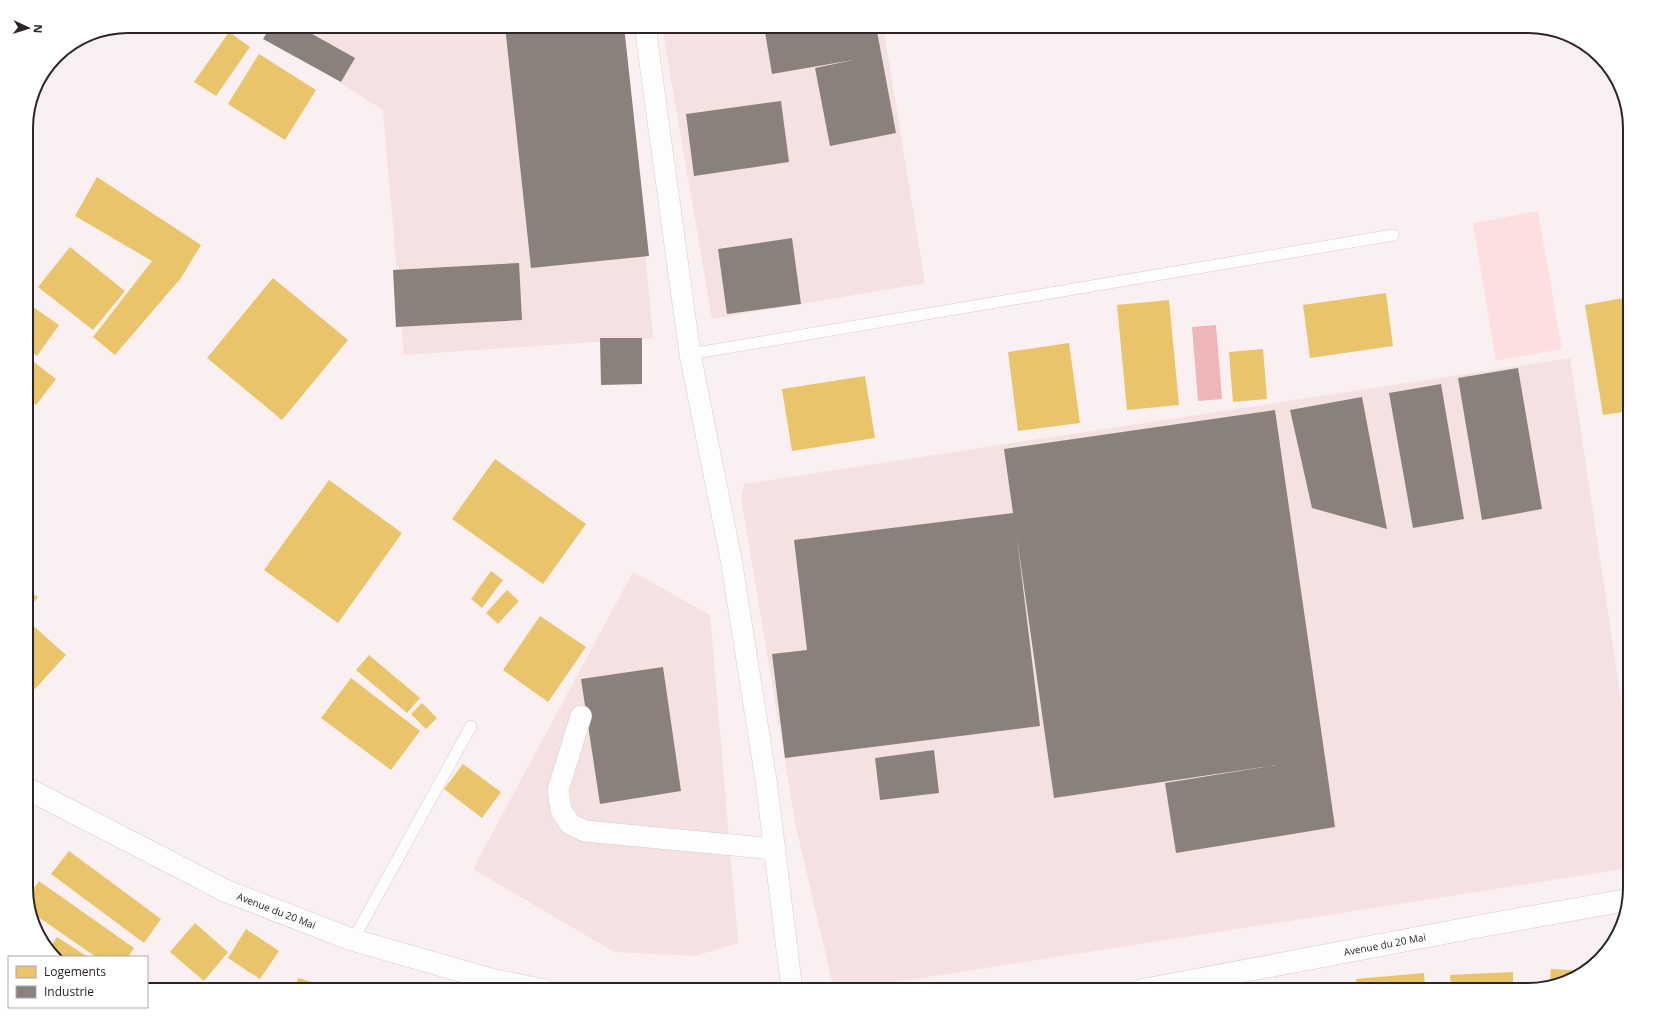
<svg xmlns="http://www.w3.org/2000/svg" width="1656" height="1016" font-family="'Open Sans',sans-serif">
  <rect width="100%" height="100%" fill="#fbf0f1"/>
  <path fill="#f4e1e2" d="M251,26H624L653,338L404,355L383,110Z
    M662,26H883L925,283L712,319Z
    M1570,358L1630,760V868L844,990H834L796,827L741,498L744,484Z
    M633,572L710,615L738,943L695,956L614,952L473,869Z"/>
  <path fill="#fddfe1" d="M1538,211L1562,349L1496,361L1473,223Z"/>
  <path fill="#efb6ba" d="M1216,325L1222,399L1198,401L1192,327Z"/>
  <path fill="#e9c46a" d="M229,32L250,47L216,96L194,82Z
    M259,54L316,90L285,140L228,104Z
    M97,177L201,245L181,278L115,355L93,337L152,261L75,216Z
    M70,247L125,291L93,330L38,287Z
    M273,278L348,340L282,420L207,358Z
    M1386,293L1393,346L1310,358L1303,305Z
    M1629,297L1630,411L1603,415L1585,305Z
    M1169,300L1179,405L1127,410L1117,305Z
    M26,302L59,325L37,356L26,348Z
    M1069,343L1080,423L1018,431L1008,352Z
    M1263,349L1267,399L1233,402L1229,352Z
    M26,356L56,379L36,405L26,398Z
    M865,376L875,438L792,451L782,389Z
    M495,459L586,524L543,584L452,519Z
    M329,480L402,533L338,623L264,570Z
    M491,571L503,580L482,608L471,599Z
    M26,589L38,597L26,613Z
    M507,590L519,601L498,624L486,613Z
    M540,616L586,647L548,702L503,670Z
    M29,622L66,655L35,689L26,682V625Z
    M369,655L420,698L407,713L356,670Z
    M351,678L420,731L391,770L321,718Z
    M422,703L437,718L426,729L411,714Z
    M463,764L501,792L482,818L444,789Z
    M69,851L161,919L144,943L51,874Z
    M39,881L134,948L128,957H96L31,912L27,898Z
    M195,923L228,952L204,981L170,952Z
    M246,929L279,951L260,979L228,958Z
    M57,937L88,957H58L49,949Z
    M1551,969L1585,971L1579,976L1550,984Z
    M1513,972V990H1451L1450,975Z
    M1424,973L1425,990H1357L1356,979Z
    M298,978L341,990H295Z"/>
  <path fill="#8a817c" d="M271,26H298L355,58L341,82L263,39Z
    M505,26H624L649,256L531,268Z
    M764,26H876L896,133L830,146L815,68L853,60L772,74Z
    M781,101L789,162L694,176L686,114Z
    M792,238L801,304L727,314L718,249Z
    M519,263L522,320L396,327L393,270Z
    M600,338H642V384L601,385Z
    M1518,368L1542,509L1482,520L1458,378Z
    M1441,384L1464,519L1413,528L1389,393Z
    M1362,397L1387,529L1312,508L1290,410Z
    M1275,410L1335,827L1176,853L1165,783L1277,765L1054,798L1017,538L1040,726L785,758L772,654L807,650L794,540L1013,513L1004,449Z
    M663,667L681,791L600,804L581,679Z
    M934,750L939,793L880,800L875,758Z"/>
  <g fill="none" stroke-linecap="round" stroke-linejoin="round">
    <defs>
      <path id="lane" d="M690,354L1393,235
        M353,940L471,726"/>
      <path id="street" d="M645,26L690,354L731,559L766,780L792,990
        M581,716L558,790L561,810L570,824L585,831L775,849"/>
      <g id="secondary">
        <path id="s1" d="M26,788L226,891L353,940L493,980L543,990"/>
        <path id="s2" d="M1143,990L1481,926L1627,900"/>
      </g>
    </defs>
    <use href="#lane" stroke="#d5cccd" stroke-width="12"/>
    <use href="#street" stroke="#d5cccd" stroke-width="22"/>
    <use href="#secondary" stroke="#d5cccd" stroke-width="23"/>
    <use href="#lane" stroke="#fefdfd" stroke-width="11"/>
    <use href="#street" stroke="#fefdfd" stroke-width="21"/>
    <use href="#secondary" stroke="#fefdfd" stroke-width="22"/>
  </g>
  <g text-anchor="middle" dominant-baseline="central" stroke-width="4" stroke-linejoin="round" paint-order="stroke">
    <g font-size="10" fill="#2d2525" stroke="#fff">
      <text stroke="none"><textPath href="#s1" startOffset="279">Avenue du 20 Mai</textPath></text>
      <text stroke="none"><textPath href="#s2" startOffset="246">Avenue du 20 Mai</textPath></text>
    </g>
  </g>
  <path d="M0 0H1656V1016H0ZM128 33H1528A95 95 0 0 1 1623 128V888A95 95 0 0 1 1528 983H128A95 95 0 0 1 33 888V128A95 95 0 0 1 128 33Z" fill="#fff" fill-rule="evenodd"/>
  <path fill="none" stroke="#2d2525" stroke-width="2" d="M128 33H1528A95 95 0 0 1 1623 128V888A95 95 0 0 1 1528 983H128A95 95 0 0 1 33 888V128A95 95 0 0 1 128 33Z"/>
  <rect x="8" y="956" width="140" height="52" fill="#ffffff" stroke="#aba8a8"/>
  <rect x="16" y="966" width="20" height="12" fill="#e9c46a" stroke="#aba8a8"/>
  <text x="44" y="976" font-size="12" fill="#2d2525">Logements</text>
  <rect x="16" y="986" width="20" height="12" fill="#8a817c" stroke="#aba8a8"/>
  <text x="44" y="996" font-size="12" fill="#2d2525">Industrie</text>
  <g transform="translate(28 28) rotate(94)" stroke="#ffffff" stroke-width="3" paint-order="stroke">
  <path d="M0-3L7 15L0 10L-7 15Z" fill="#2d2525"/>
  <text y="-6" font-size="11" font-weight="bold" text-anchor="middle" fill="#2d2525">N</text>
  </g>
</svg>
